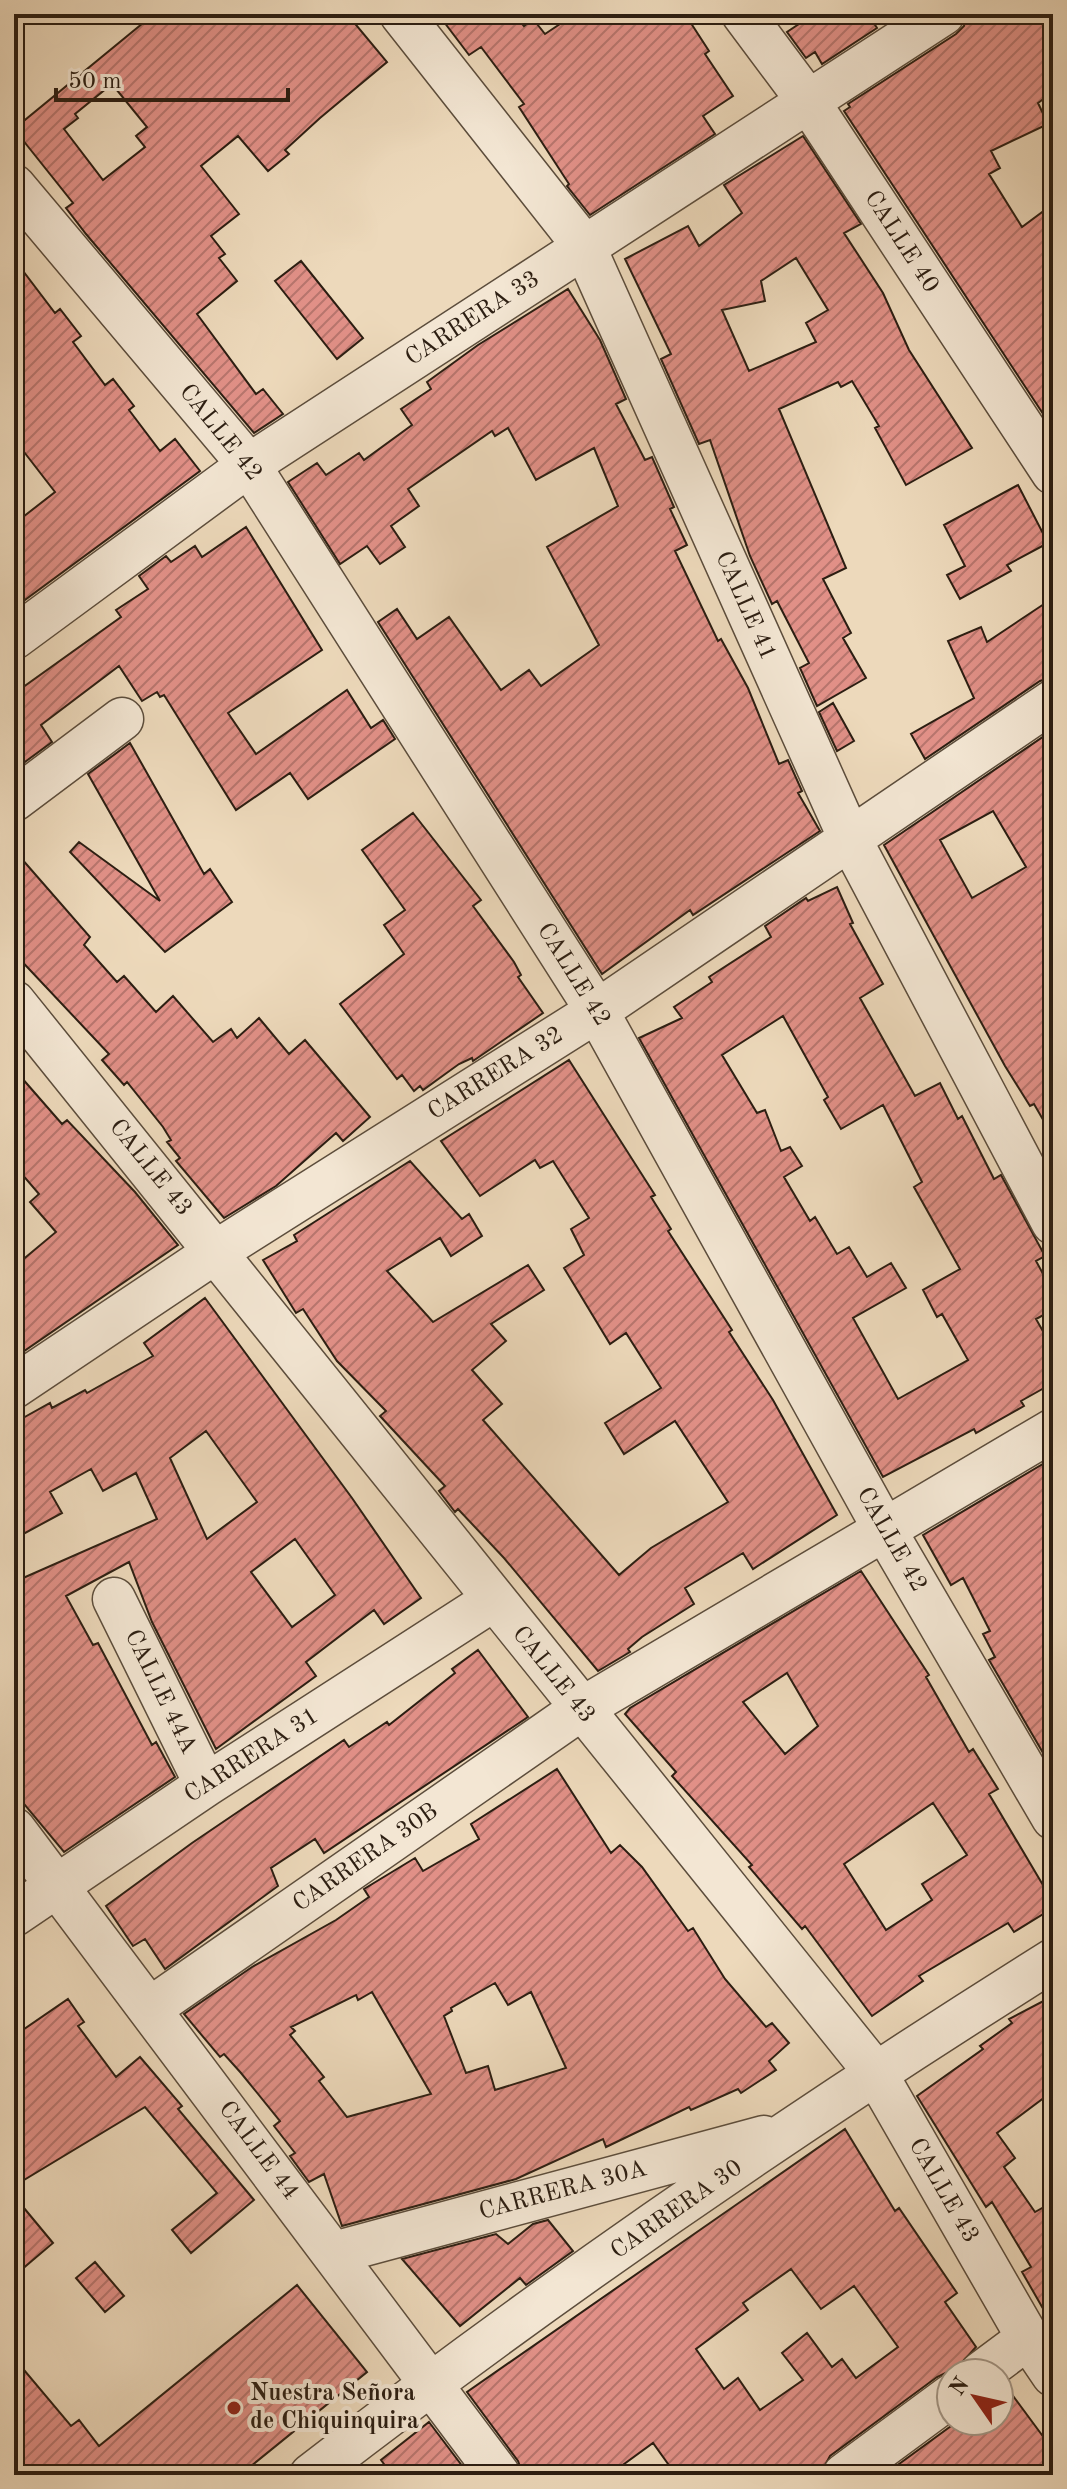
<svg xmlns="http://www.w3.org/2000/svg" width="1067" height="2489" font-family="'Old Standard TT',serif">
  <defs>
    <pattern id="building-hatch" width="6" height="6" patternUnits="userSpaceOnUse" patternTransform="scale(2)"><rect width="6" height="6" fill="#e19087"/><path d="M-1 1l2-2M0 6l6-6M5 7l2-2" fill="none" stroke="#b7756d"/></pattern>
  </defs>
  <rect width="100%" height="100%" fill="#edd9bb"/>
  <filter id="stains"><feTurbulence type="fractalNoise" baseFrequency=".0025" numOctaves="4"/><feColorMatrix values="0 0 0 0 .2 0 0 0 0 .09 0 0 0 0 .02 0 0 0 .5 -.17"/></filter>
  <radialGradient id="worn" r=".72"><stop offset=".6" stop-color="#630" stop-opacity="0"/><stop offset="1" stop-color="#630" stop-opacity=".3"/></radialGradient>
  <path fill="url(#building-hatch)" stroke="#2c1e12" stroke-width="2" fill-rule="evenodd" d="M154,14H347L387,62L320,118L285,150L289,154L268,171L238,136L201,166L239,214L211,236L225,254L219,258L237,281L197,314L256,394L263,389L283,414L254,433L86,234L66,208L73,203L14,129ZM112,84L147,127L136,136L145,147L103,180L64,129L78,118L75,114Z
    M438,14H514L524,26L533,19L545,34L575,14H685L709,51L705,54L733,96L703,116L715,134L590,215L567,186L569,184L519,107L524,104L481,47L469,55Z
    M814,14H868L877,28L822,64L815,52L806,58L787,32Z
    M967,14H1044L1053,27V92L1038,103L1048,124L991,151L1000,168L989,174L1022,227L1053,204V429L844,111L850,107L848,104L956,34L964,26Z
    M803,136L861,224L844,233L883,293L909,350L972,448L906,485L875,428L879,426L852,381L841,387L838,382L779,409L846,568L823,579L851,633L843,638L866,678L817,706L800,668L809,663L777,601L772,604L750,556L710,440L699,444L661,359L671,354L625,259L688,226L699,246L742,213L724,185ZM796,258L828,310L806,323L816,342L749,371L722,310L765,301L761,281Z
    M14,259L55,313L60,309L81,336L73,342L105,385L113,379L134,406L129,410L160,451L175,439L200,471L14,608V524L55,492L14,439Z
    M301,261L363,338L337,359L275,281Z
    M568,289L600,340L626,399L616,404L645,460L652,457L674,507L670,509L687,545L675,551L718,641L721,639L748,688L779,764L788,760L802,791L798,793L820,831L693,915L690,910L602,974L378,622L397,609L417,639L449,617L501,690L529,670L541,686L599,645L547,547L618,506L594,448L536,480L508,428L495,436L492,431L408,489L419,506L391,526L405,547L380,564L367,546L340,564L288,482L317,463L326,475L359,453L364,460L412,425L401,409L431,389L427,382L478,345Z
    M1018,485L1048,543L1007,565L1011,571L960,599L947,575L965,566L944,525Z
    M246,527L322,650L228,713L256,754L347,690L371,728L383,720L395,739L308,799L290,773L236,810L164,695L160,697L157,692L142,701L119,666L41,725L52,742L14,770V681L19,690L121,617L116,610L148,589L139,576L166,556L171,562L195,546L202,557Z
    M1053,598V677L1040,681L925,759L911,734L974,698L948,641L981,627L987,642Z
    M833,703L854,741L837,751L819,712Z
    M1053,730V1137L1034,1104L1030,1106L1005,1066L884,845ZM993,811L1026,867L972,898L940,840Z
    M130,743L204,874L210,869L232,902L165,952L70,852L79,842L160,901L88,774Z
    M413,813L481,900L473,906L514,962L521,975L518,977L543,1013L473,1061L472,1058L459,1064L423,1090L420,1086L414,1091L402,1075L397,1079L340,1004L404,954L384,925L405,910L362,850Z
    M14,850L90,937L84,945L117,982L124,976L156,1012L173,996L213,1042L231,1029L237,1038L259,1018L289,1054L305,1040L370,1117L343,1141L336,1133L276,1186L224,1218L176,1161L180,1158L167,1142L171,1140L163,1127L127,1082L124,1085L102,1060L109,1054L14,953Z
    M837,887L853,923L850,924L883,984L860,998L915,1096L940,1083L958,1119L962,1116L994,1179L1001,1175L1045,1256L1036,1261L1053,1292V1310L1036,1319L1053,1349V1383L1021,1401L1024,1406L976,1433L974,1429L883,1477L639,1038L682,1018L674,1007L712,982L709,977L771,937L765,926L806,898L808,901ZM783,1016L828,1097L824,1100L841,1129L883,1105L922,1182L914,1187L960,1269L923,1290L937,1317L942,1314L968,1360L898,1399L853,1318L906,1288L891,1263L867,1277L849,1247L837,1254L815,1217L810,1221L784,1177L802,1166L790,1147L781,1151L765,1110L757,1113L722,1055Z
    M569,1060L655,1195L651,1197L671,1229L668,1231L732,1330L729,1332L773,1400L837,1515L753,1569L743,1553L685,1588L694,1604L642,1637L628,1649L630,1652L598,1671L504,1558L458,1509L455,1512L439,1491L445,1486L380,1416L386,1411L337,1361L303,1309L296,1313L263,1260L297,1241L294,1235L410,1161L462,1219L469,1214L482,1236L451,1256L440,1238L387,1271L433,1322L528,1265L544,1290L491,1324L506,1341L472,1370L502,1404L483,1420L619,1575L651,1548L728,1502L675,1421L624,1454L605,1423L661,1388L626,1333L610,1344L564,1268L584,1255L571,1229L589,1218L553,1161L540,1168L535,1160L480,1196L441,1141Z
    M14,1069L62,1124L67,1120L135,1192L178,1245L14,1358V1267L56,1232L30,1202L39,1194L14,1165Z
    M205,1298L352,1498L421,1598L384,1624L374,1610L306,1662L316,1676L216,1749L152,1622L129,1562L66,1596L93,1645L98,1643L152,1745L156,1742L175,1777L64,1852L14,1792V1582L157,1519L136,1473L103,1491L91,1469L50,1492L62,1513L14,1539V1423L50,1403L52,1408L85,1390L87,1393L153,1356L144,1343ZM206,1431L257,1502L207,1539L170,1458ZM295,1539L335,1595L292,1627L251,1572Z
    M1053,1458V1770L989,1660L995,1657L983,1634L990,1631L963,1578L951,1585L923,1535Z
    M861,1571L929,1675L926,1677L969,1752L973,1749L998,1789L989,1794L1053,1902V1908L1014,1932L1008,1923L919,1976L923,1981L872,2016L805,1926L802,1929L749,1867L752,1865L672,1776L676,1772L625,1714L630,1708ZM787,1673L818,1726L785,1754L743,1702ZM933,1803L967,1855L922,1884L932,1900L886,1930L844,1864Z
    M478,1650L528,1717L324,1853L315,1839L271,1868L278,1886L165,1969L145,1939L133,1946L106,1906L192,1843L344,1740L349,1747L387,1722L389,1725L455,1673L452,1669Z
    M557,1769L611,1853L620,1845L642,1867L688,1931L693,1928L725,1979L766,2027L772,2023L789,2043L769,2061L776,2070L741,2093L738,2089L691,2110L689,2107L606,2147L603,2139L516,2179L342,2226L324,2174L309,2182L290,2156L295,2153L274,2126L280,2121L241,2073L224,2054L220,2057L184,2014L252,1967L336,1920L369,1897L364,1889L415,1858L423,1871L479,1839L471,1824ZM495,1983L508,2005L531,1992L566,2068L495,2090L488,2066L466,2073L444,2016L452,2011L451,2008ZM372,1992L431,2094L347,2117L319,2081L324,2077L290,2035L295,2031L291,2027L356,1995L358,2000Z
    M1053,1996V2091L997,2133L1015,2158L1004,2167L1035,2212L1053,2202V2326L1022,2272L1031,2267L992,2202L986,2207L917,2096L983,2049L980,2046L1012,2023L1009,2019Z
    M68,1999L84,2022L78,2026L116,2077L140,2057L182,2106L178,2109L254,2200L191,2253L172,2230L217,2193L145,2107L14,2186V2036Z
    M845,2129L895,2211L899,2208L957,2293L945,2302L976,2347L958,2367L937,2377L830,2456L820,2475H676L653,2443L609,2475H523L518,2461L467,2392ZM791,2269L821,2309L854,2286L898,2347L856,2378L842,2359L832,2367L807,2333L782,2353L803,2380L760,2410L738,2378L724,2389L696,2349L748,2310L743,2303Z
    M14,2196L53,2243L14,2276Z
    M548,2220L573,2251L526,2285L520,2278L460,2326L402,2259L496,2234L508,2244L533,2224Z
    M95,2262L124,2296L105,2312L76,2278Z
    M297,2285L367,2372L240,2475H14V2358L71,2426L79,2420L99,2446Z
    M1005,2385L1053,2450V2475H884L958,2421H999V2390Z
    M429,2422L469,2475H392L381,2460Z"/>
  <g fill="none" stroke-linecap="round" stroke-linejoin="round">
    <defs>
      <path id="minor" d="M401,14L584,246L850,839L1053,1223
        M743,14L808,101L1053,473
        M14,186L249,465L597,1011L883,1527L1053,1818
        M14,638L249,465L943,14
        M14,800L122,719
        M14,1002L875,2072L1028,2338L1053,2375
        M14,1387L217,1251L597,1011L1053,701
        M114,1599L206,1785
        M14,1829L499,2475
        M14,1915L206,1785L493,1600
        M151,2008L581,1709L1053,1430
        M334,2253L764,2137
        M981,2373L1028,2338
        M311,2475C549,2291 798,2120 1053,1960
        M844,2475L951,2396"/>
    </defs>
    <use href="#minor" stroke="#5c4d3c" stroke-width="45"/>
    <use href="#minor" stroke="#f3e6d3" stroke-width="42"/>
  </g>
  <circle fill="#8f2418" stroke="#f3e6d3" stroke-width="3" cx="234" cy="2408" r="8"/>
  <g text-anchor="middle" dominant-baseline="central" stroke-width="8" stroke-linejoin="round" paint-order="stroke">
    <g font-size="24" fill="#2c1e12" stroke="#f3e6d3">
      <text transform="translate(901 242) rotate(57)">CALLE 40</text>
      <text transform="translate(473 319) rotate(-33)">CARRERA 33</text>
      <text transform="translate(220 433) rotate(51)">CALLE 42</text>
      <text transform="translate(745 606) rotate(66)">CALLE 41</text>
      <text transform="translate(573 975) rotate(58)">CALLE 42</text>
      <text transform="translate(496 1074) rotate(-32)">CARRERA 32</text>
      <text transform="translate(150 1168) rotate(51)">CALLE 43</text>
      <text transform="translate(891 1540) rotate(60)">CALLE 42</text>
      <text transform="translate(553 1675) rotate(51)">CALLE 43</text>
      <text transform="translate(160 1692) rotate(64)">CALLE 44A</text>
      <text transform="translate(252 1756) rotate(-33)">CARRERA 31</text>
      <text transform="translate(366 1858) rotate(-35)">CARRERA 30B</text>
      <text transform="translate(258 2151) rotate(53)">CALLE 44</text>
      <text transform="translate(563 2191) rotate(-15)">CARRERA 30A</text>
      <text transform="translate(943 2191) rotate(60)">CALLE 43</text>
      <text transform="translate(677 2210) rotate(-35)">CARRERA 30</text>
    </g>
    <g font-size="24" font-weight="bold" fill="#2c1e12" stroke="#f3e6d3" text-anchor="start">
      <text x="250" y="2394">Nuestra Señora<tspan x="250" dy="28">de Chiquinquira</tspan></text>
    </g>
  </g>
  <rect width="1067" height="2489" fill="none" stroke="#edd9bb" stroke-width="48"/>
  <rect x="16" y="16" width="1035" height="2457" fill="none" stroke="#2c1e12" stroke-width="4"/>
  <rect x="24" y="24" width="1019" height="2441" fill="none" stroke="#2c1e12" stroke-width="2"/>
  <g transform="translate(975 2397) rotate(304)"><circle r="38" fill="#f3e6d3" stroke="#a39686" stroke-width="2"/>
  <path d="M0-6L14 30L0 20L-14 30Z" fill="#8f2418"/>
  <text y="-12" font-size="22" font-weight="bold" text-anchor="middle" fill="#2c1e12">N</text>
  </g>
  <path d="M56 88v12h232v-12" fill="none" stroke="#2c1e12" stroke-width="4"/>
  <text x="68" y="88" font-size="24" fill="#2c1e12" stroke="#f3e6d3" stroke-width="6" paint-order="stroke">50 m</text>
  <rect width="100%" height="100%" filter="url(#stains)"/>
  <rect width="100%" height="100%" fill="url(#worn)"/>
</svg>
